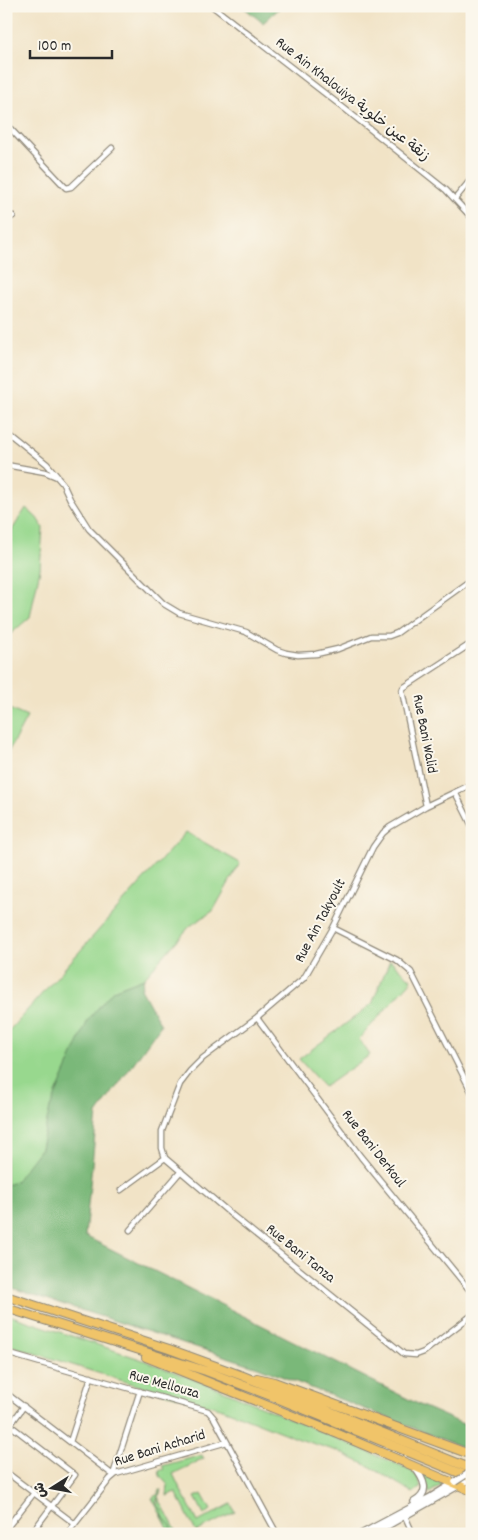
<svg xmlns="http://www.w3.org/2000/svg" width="478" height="1540" font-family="Dekko,'Playpen Sans Arabic',sans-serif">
  <rect width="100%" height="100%" fill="#fbf7ec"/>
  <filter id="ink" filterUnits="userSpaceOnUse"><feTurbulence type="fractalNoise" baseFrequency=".02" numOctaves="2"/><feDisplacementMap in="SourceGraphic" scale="10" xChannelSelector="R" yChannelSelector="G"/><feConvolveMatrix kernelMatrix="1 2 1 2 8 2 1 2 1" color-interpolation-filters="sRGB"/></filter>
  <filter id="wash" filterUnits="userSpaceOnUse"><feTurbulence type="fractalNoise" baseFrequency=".0096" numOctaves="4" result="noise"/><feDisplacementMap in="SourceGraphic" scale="20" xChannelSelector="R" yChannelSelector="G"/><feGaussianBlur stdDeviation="1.12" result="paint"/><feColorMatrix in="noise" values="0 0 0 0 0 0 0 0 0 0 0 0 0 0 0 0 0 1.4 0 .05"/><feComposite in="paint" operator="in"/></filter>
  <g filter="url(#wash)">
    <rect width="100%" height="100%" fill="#f1e3c6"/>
    <path fill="#98d88e" stroke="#62825c" d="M26,508L37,518L43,528L40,569L30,617L6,638V564L9,560L12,530Z
      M6,705L7,708L27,717L6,756Z
      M186,832L240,863L213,911L190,926L144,978L113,990L69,1066L50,1108L41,1148L15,1183L6,1185V1034Z
      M390,960L412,980L359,1039L370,1055L324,1087L299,1059L372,1004Z
      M6,1314L146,1361L227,1392L409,1469L417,1476L421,1487L413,1493L371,1467L337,1451L299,1439L223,1409L142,1387L6,1344Z
      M202,1455L204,1459L197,1461V1462L173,1474L186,1501H187L198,1522L231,1504L235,1512L196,1532L176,1492L167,1496L168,1485L160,1476L159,1471L164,1469L162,1466Z
      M424,1475L443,1484L429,1493Z
      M159,1490H161C160,1496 156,1497 156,1503L162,1511L163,1517L171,1526L173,1534H171L152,1498L159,1494Z
      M202,1494L211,1510L204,1514L195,1497Z
      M158,1497L178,1534H174C173,1526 167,1523 163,1516C161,1511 162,1509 158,1505Z"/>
    <path fill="#7ab879" stroke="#527252" d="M242,6H282L263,23Z
      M144,978L141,989L161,1025L97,1114L85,1236L424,1407L472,1428V1451L258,1367L6,1286V1185L15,1182L41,1148L50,1108L88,1020L113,990Z"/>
  </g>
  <g filter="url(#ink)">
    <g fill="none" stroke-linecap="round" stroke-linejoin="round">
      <defs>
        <path id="minor" d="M212,6L345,109L446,190L472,218
          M6,124L66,188L71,187L112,148
          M455,199L472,178
          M6,220L13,216
          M6,431L47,464L57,476
          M6,465L45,472L57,477L63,484L70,499L89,529L164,604L179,613L246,632L277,650L286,653L298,655L316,654L338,649L371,636H389L397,633L472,579
          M472,784L426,806L390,827L383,833L373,847L333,928L304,978L257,1018L203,1058L190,1071L180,1084L162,1131V1148L165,1158L232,1215L404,1354L416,1355L424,1352L472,1315
          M455,792L472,826
          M426,806L402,691L403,688L472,643
          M333,928L397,960L411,972L472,1093
          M257,1018L361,1157L472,1293
          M121,1190L165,1158
          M130,1230L181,1171
          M6,1353L208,1411L214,1418L277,1534
          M6,1393L113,1475L140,1391
          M6,1422L75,1475L31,1534
          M6,1431L24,1406
          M70,1442L91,1377
          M6,1472L75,1524
          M404,1514L413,1534
          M6,1529L34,1493
          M67,1534L110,1479L116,1474L227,1442"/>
        <path id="tertiary" d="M414,1502C431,1493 424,1479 414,1467
          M361,1534L429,1498L455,1482
          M373,1534L472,1478"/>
        <path id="trunk" d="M6,1296L169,1349L243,1376L472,1469
          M6,1308L206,1371L279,1399L472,1478
          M146,1357L338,1434L472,1491
          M257,1378L274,1382L472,1455"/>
      </defs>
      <use href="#minor" stroke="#8e8778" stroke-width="7"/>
      <use href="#tertiary" stroke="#8e8778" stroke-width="8"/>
      <use href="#trunk" stroke="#8e8778" stroke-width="10"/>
      <use href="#minor" stroke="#fff" stroke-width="4.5"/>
      <use href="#tertiary" stroke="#fff" stroke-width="5.5"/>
      <use href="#trunk" stroke="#f0c469" stroke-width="8"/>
      <defs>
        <path id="tertiary-bridge" d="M455,1482L472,1471"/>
      </defs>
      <use href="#tertiary-bridge" stroke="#8e8778" stroke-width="8" stroke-linecap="butt"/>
      <use href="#tertiary-bridge" stroke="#fff" stroke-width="5.5"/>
    </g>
  </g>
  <g text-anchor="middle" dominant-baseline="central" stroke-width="4" stroke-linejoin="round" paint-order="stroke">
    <g font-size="15" fill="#2b2b2b" stroke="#fbf7ec">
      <text transform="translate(352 100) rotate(38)">Rue Ain Khalouiya زنقة عين خلوية</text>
      <text transform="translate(424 734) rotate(79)">Rue Bani Walid</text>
      <text transform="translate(321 921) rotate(-62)">Rue Ain Takyoult</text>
      <text transform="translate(373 1149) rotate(52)">Rue Bani Derkoul</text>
      <text transform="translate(300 1254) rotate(39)">Rue Bani Tanza</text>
      <text transform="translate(164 1385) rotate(16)">Rue Mellouza</text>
      <text transform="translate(160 1449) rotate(-17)">Rue Bani Acharid</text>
    </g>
  </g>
  <rect width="478" height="1540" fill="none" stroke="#fbf7ec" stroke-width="25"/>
  <g transform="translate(52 1488) rotate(259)" stroke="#fbf7ec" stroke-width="4" paint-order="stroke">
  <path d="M0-4L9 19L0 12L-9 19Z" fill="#2b2b2b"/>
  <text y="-8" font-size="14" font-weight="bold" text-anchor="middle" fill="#2b2b2b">ش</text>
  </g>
  <path d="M30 50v8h82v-8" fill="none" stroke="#2b2b2b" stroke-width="2.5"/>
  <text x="38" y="50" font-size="15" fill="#2b2b2b" stroke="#fbf7ec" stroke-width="4" paint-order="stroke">100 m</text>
</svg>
